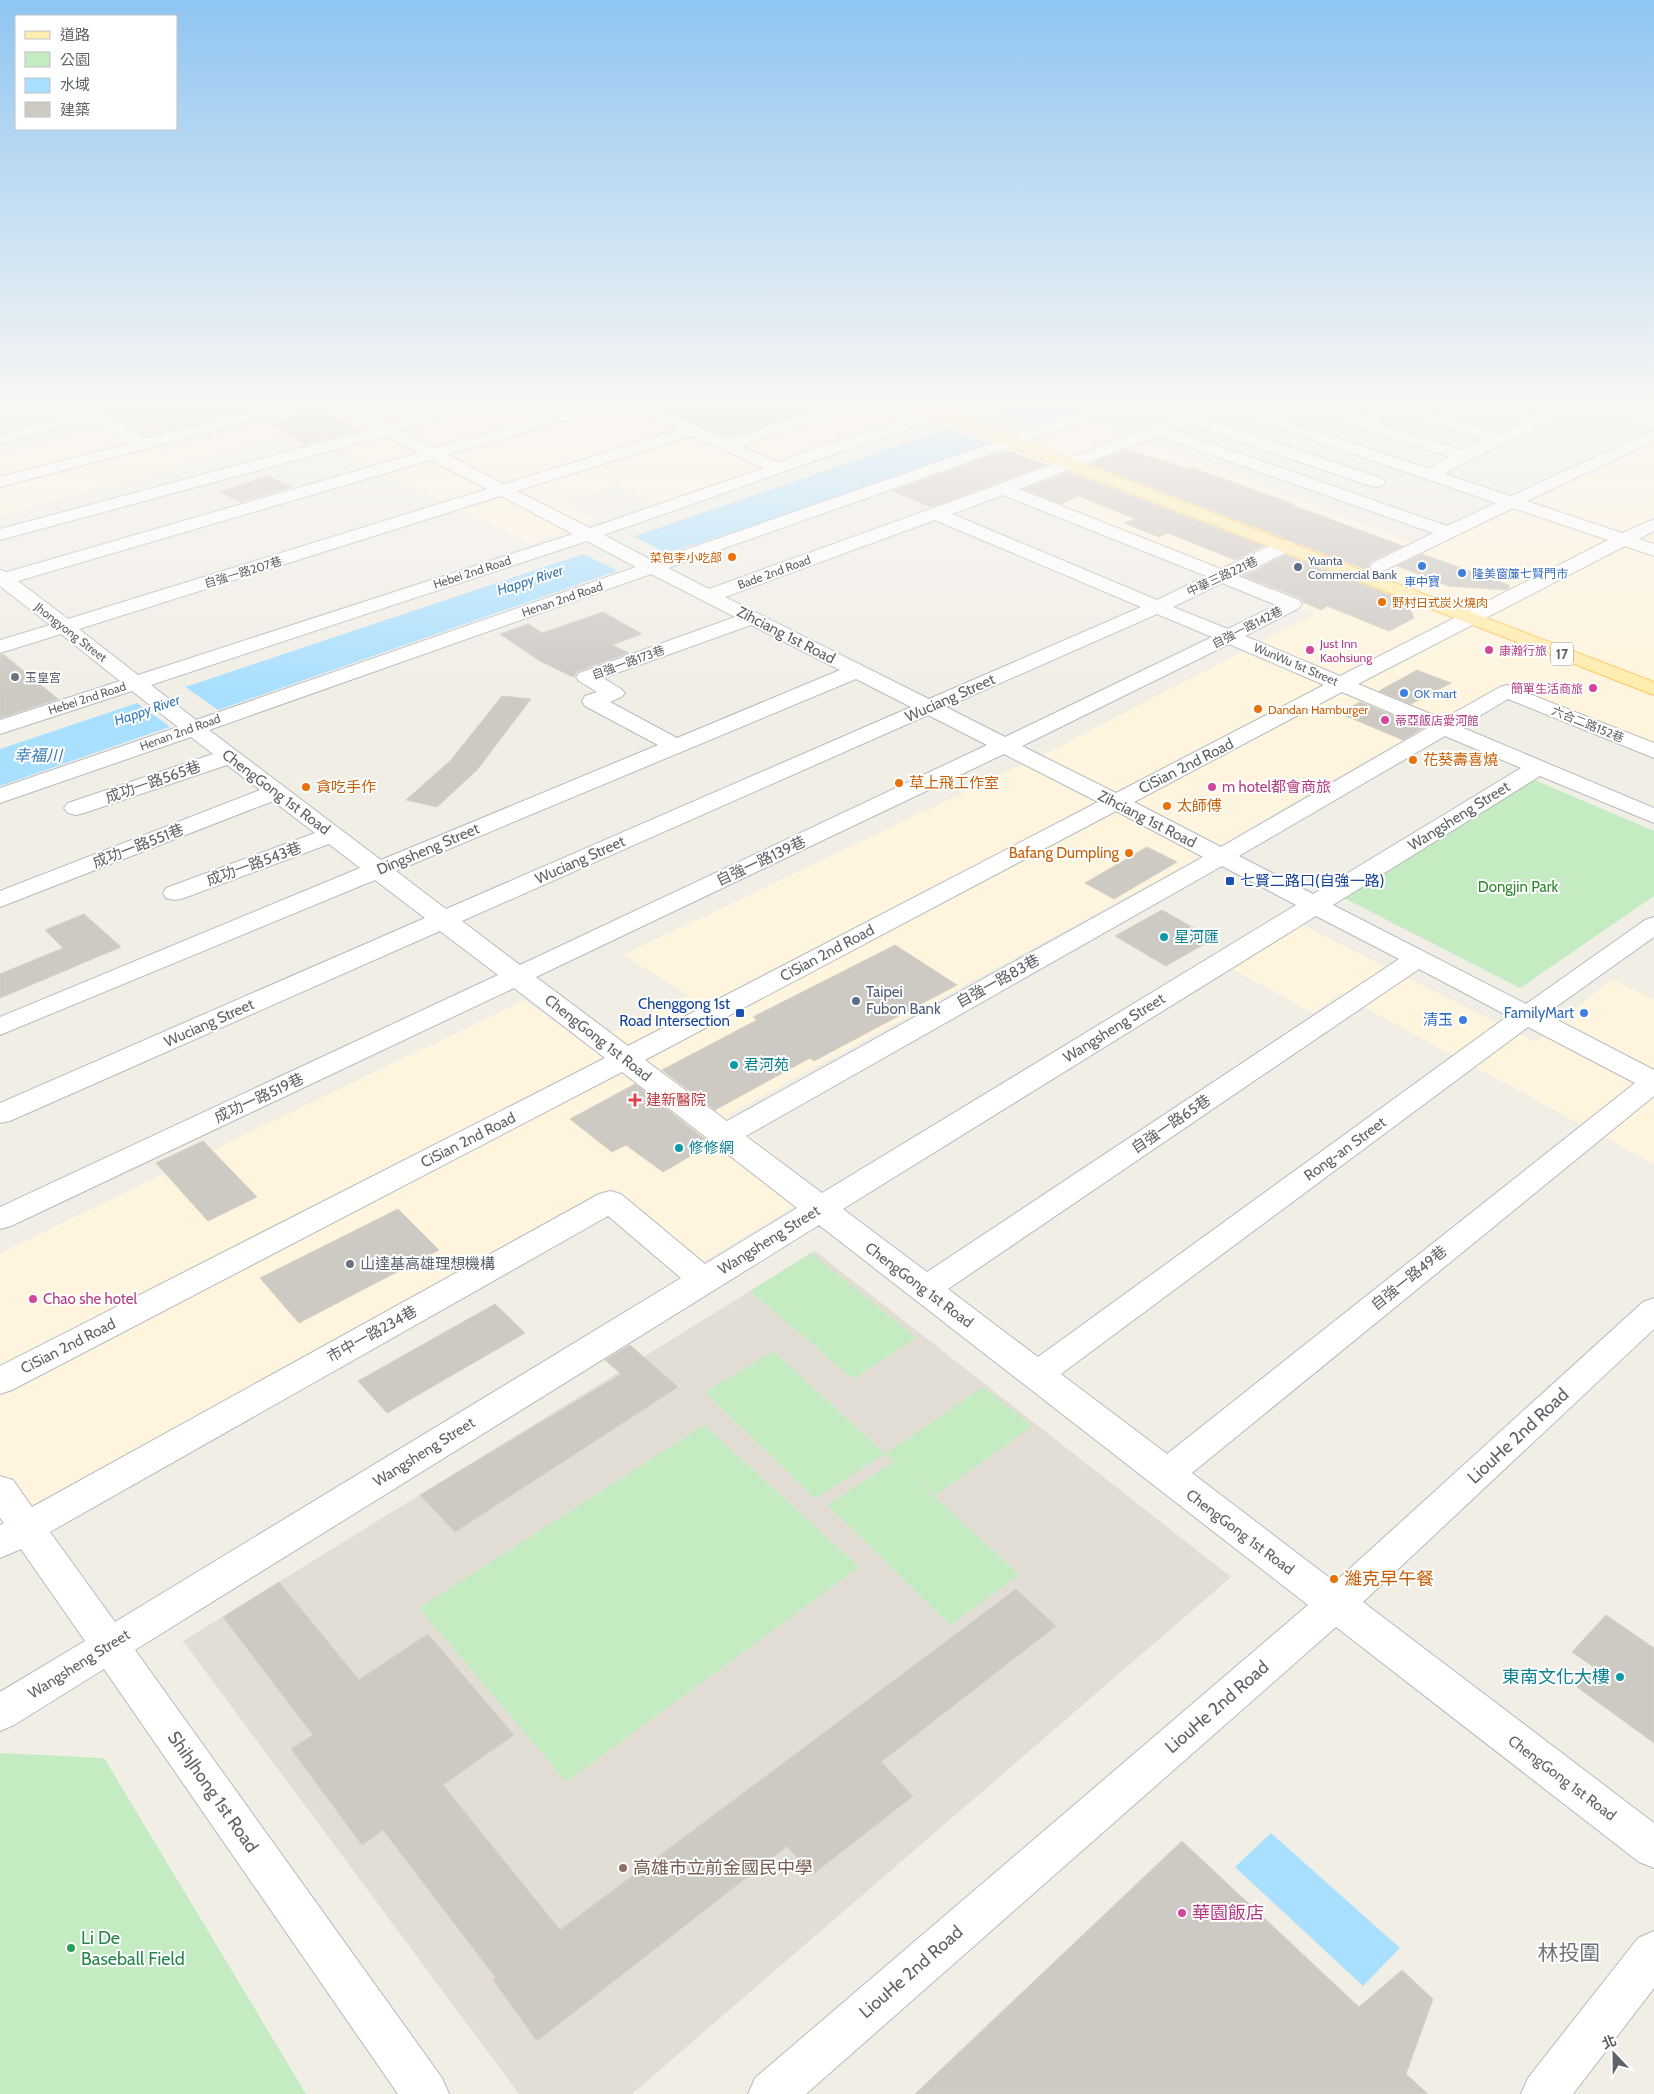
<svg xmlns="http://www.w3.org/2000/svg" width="1654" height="2094" font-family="Cabin,'Noto Sans TC',sans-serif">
  <rect width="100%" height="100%" fill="#f1eee6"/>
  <path fill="#fff5de" d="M368,402H959L657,504L616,485L563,501L596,520L529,544L355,458L333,441L304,448L276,437L0,516V455L107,427L160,452L276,420L313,419L364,406Z
    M1084,420L1430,549L1654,442V604L1652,605L1654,606V745L1505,685L1440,719L1185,865L727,1115L818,1192L701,1263L614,1188L0,1524V1253L524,1000L587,1045L688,995L623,955L1051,751L1314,614L945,468Z
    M1300,924L1535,1042L1612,979L1654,999V1164L1340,994L1313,1013L1232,969Z"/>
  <path fill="#e2ddd5" d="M88,402H284L146,438Z
    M815,1251L1231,1577L632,2094H519L183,1641Z"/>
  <path fill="#c4ebc1" d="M1532,779L1654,831V896L1520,988L1338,895Z
    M811,1253L916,1338L853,1379L750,1291Z
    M773,1351L885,1454L983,1387L1032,1426L936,1495L907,1471L1019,1575L950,1625L827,1505L895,1461L884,1454L815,1499L705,1392Z
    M704,1425L859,1567L566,1782L419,1608Z
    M0,1753L104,1758L306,2094H0Z"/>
  <path fill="#a9dfff" d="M1025,402H1102L1021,430L891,481L677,550L0,786V749L580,555Z
    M1271,1833L1400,1948L1363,1986L1235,1867Z"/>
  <path fill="#f1eee6" d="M994,410L1039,426L991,445L945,427Z
    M630,534L670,555L622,573L579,552Z
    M181,684L221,712L173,729L133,700Z"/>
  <path fill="#cdc9c3" stroke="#d7d0c4" d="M648,402H818L822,406L728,438Z
    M313,412L326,413L360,430L304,445L269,424Z
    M1127,450L1190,469L1193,468L1294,504L1292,505L1403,546L1371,561L1368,566L1370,571L1090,464Z
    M1002,452H1012L1046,465L931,507L893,491Z
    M1070,472L1264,546L1235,560L1168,533L1159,537L1124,523L1135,519L1078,496L1061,504L1024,489Z
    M268,476L292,487L241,502L219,492Z
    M1422,554L1509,585V588L1505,590L1448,586L1397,566Z
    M1286,555L1406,601L1414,618L1389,631L1327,606L1321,610L1303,602L1300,598L1243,576Z
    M603,612L642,634L612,645L629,653L578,671L573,677L540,661L500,634L528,624L542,633Z
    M3,654L58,699L0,718V655Z
    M1417,670L1451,683L1411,704L1379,691Z
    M502,696L531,699L477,770L437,807L406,800L451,760Z
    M1360,702L1423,728L1403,740L1339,713Z
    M1147,847L1177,862L1114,899L1085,883Z
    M1162,910L1213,939L1166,966L1115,936Z
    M84,914L121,947L0,998V974L63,948L45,930Z
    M895,945L957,985L814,1061L810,1058L715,1110L662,1070L757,1020L753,1017Z
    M635,1084L711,1144L663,1172L626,1145L612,1152L570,1119Z
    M203,1141L257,1197L208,1221L156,1163Z
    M398,1209L439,1250L299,1323L260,1278Z
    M495,1304L525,1333L387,1413L358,1381Z
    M630,1345L678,1387L455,1532L420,1495L621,1374L605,1360Z
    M279,1582L359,1680L428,1634L514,1735L443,1785L560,1930L1016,1589L1056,1626L881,1762L913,1796L812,1875L787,1846L537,2041L493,1980L496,1978L383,1830L362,1845L291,1749L313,1735L223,1617Z
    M1606,1615L1654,1648V1743L1577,1687L1595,1668L1572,1652Z
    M1182,1841L1359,2007L1402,1970L1433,1999L1406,2074L1428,2094H915Z"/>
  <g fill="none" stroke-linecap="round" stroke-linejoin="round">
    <defs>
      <path id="minor" d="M21,402H49L47,405L0,417V407Z
        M74,402L83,403L147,438L287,402H314L312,405L0,487V477L131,443L91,420L0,444V434L79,414L69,406Z
        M324,402H344L388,425L462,402H487L485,405L401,431L434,448L595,402H620L618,405L448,455L504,484L678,430L624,405L622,402H643L728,440L826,407L820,402L847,404L849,407L847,410L742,446L779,463L806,451L954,402H978L976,405C851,447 728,492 604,535L653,561L1110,402H1133L1131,405L668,568L709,589L997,485L1218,402H1241L1239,405L1430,469L1449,457L1362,428L1351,427L1349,424L1295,405L1293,402H1317L1361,417L1383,408L1376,406L1375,402H1395L1499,434L1524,423L1466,405L1464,402H1489L1538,417L1573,402H1599L1654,418V428L1586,408L1468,460L1445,474L1511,496L1654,430V441L1527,501L1622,533L1654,519V531L1639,539L1654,544V556L1625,546L1358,684L1443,719L1500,687L1507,685L1654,743V758L1508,699L1461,727L1654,808V823L1540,776L1333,905L1526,1004L1645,920L1654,917V937L1546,1014L1654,1070V1096L1192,1473L1335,1582L1643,1302L1654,1298V1329L1363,1602L1654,1823V1868L1639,1862L1336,1627L806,2094H748L755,2078L1308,1605L819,1225L135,1650L442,2078L449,2094H398L104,1669L14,1725L0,1731V1692L85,1641L21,1549L0,1558V1525L4,1523L0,1518V1476L13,1480L32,1507L599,1194L610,1191L621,1194L705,1264L797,1208L622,1072L12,1390L0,1394V1366L605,1058L514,988L11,1226L0,1229V1207L498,975L440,931L10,1121L0,1123V1103L425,918L375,880L0,1035V1017L360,868L329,844L184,898L175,900L166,898L163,893L166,888L315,833L273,801L0,907V891L260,790L227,765L84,813L76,815L68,813L64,808L68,803L213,754L191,737L0,803V788L178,727L132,691L0,734V720L120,681L61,634L0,653V640L50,625L0,586V570L7,572L418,453L385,436L0,540V529L372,429L326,405ZM1225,410L1496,503L1447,526L1173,430L1189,424L1370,486L1376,487L1382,486L1385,482L1382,478L1204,419ZM1399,413L1485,440L1461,450L1377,422ZM692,436L764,468L590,528L517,491ZM1158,436L1433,533L1372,563L1370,567L1372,571L1379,573L1513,508L1608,540L1340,676L1245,636L1299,608L1302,604L1299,600L1238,576L1292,550L1294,546L1292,542L1285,540L1278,542L1221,569L1019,489ZM431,460L487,489L68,619L18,581ZM1003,495L1206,576L1157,600L952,514ZM501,496L573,534L138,675L79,629ZM935,520L1141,607L929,699L725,597ZM587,541L636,567L196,720L151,685ZM651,574L735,617L579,673L576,677L579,681L597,692L585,696L582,701L585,706L658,745L381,860L209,730ZM1222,583L1276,605L1228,629L1173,607ZM1157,614L1212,637L1005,737L946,707ZM751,625L840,670L677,738L610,702L621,697L625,693L621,689L603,678ZM1229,644L1324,685L1116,793L1022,746ZM856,679L911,707L446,909L396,871ZM1342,692L1427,728L1221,847L1134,802ZM928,715L987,745L520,965L462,921ZM1445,736L1521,768L1313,894L1239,856ZM1004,754L1098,802L628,1046L536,977ZM1116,811L1203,857L727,1121L645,1060ZM1222,866L1296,905L822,1193L746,1136ZM1316,916L1399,959L927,1272L843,1209ZM1419,969L1508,1016L1038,1357L948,1289ZM1528,1027L1635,1083L1167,1454L1061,1374ZM608,1216L681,1278L115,1622L50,1532Z
        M1654,1931V1988L1573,2094H1521L1528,2078L1638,1938Z"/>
      <path id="major" d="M901,402H923L1654,682V695L903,405Z"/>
    </defs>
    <use href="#minor" stroke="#b7babe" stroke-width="2"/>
    <use href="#major" stroke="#ffc452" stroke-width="2"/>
    <use href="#minor" fill="#fff" fill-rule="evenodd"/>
    <use href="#major" fill="#ffedae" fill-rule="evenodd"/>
  </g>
  <linearGradient id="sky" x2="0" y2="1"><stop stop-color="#8fc5f1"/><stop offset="0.58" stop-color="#f9f7f4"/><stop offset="1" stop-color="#f9f7f4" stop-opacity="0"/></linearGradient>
  <rect width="1654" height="695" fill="url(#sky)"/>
  <g fill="#e8710a" stroke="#fff" stroke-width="2">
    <circle cx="732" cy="557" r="5"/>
    <circle cx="1382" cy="602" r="5"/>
    <circle cx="1258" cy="709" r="5"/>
    <circle cx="1413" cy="760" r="5"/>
    <circle cx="899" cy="783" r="5"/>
    <circle cx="306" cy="787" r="5"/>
    <circle cx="1167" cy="806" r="5"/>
    <circle cx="1129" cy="853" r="5"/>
    <circle cx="1334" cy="1579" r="5"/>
  </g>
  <g fill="#3f7fe0" stroke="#fff" stroke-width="2">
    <circle cx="1422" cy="566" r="5"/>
    <circle cx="1462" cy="573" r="5"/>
    <circle cx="1404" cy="693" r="5"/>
    <circle cx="1584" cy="1013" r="5"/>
    <circle cx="1463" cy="1020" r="5"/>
  </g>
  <g fill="#5c6f8a" stroke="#fff" stroke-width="2">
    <circle cx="1298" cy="567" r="5"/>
    <circle cx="856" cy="1001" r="5"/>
  </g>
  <g fill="#d1479c" stroke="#fff" stroke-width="2">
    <circle cx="1310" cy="650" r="5"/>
    <circle cx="1489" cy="650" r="5"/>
    <circle cx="1593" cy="688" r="5"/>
    <circle cx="1385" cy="720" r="5"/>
    <circle cx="1212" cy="787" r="5"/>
    <circle cx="33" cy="1299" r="5"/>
    <circle cx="1182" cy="1913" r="5"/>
  </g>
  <g fill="#6b7280" stroke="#fff" stroke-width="2">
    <circle cx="15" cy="677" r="5"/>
    <circle cx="350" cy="1264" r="5"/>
  </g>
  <g fill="#1a4fb4" stroke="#fff" stroke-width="2">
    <rect x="1225" y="876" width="10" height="10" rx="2.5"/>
    <rect x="735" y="1008" width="10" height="10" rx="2.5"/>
  </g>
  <g fill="#0f9aa8" stroke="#fff" stroke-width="2">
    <circle cx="1164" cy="937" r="5"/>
    <circle cx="734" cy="1065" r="5"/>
    <circle cx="679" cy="1148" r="5"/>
    <circle cx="1620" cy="1677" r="5"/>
  </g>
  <path fill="#e0444e" stroke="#fff" stroke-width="2" d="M632.5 1092.5h5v5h5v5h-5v5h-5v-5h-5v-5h5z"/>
  <circle fill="#8d6e63" stroke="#fff" stroke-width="2" cx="623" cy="1868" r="5"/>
  <circle fill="#2e9e5b" stroke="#fff" stroke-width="2" cx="71" cy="1948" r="5"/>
  <g text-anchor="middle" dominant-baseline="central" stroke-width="4" stroke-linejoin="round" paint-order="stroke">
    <g font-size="12" fill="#c56008" stroke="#fff" text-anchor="start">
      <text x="722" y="557" text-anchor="end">菜包李小吃部</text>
      <text x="1392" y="602">野村日式炭火燒肉</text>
      <text x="1268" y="709">Dandan Hamburger</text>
    </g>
    <g font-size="12" fill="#4e5e75" stroke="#fff" text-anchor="start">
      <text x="1308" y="560">Yuanta<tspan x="1308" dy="14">Commercial Bank</tspan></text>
    </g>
    <g font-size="12" fill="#5e6368" stroke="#fff">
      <text transform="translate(243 572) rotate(-17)">自強一路207巷</text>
      <text transform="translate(472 572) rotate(-18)">Hebei 2nd Road</text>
      <text transform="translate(774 572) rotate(-20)">Bade 2nd Road</text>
      <text transform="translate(1222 576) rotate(-25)">中華三路221巷</text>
      <text transform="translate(562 599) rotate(-19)">Henan 2nd Road</text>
      <text transform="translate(1247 627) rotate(-27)">自強一路142巷</text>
      <text transform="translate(71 632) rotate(38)">Jhongyong Street</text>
      <text transform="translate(628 662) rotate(-20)">自強一路173巷</text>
      <text transform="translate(1296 664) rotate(23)">WunWu 1st Street</text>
      <text transform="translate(87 698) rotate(-18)">Hebei 2nd Road</text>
      <text transform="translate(1588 724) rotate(22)">六合二路152巷</text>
      <text transform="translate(180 732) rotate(-20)">Henan 2nd Road</text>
    </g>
    <g font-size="12" fill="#366cbe" stroke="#fff" text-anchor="start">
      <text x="1472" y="573">隆美窗簾七賢門市</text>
      <text x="1422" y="581" text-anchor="middle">車中寶</text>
      <text x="1414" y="693">OK mart</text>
    </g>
    <g font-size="12" fill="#b23c85" stroke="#fff" text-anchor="start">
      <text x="1320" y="643">Just Inn<tspan x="1320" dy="14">Kaohsiung</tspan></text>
      <text x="1499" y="650">康瀚行旅</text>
      <text x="1583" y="688" text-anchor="end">簡單生活商旅</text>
      <text x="1395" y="720">蒂亞飯店愛河館</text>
    </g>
    <g font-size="12" fill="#5b616d" stroke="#fff" text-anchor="start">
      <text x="25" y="677">玉皇宮</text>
    </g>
    <g font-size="14" font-style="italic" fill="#377bb2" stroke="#fff">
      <text transform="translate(530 580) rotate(-18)">Happy River</text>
      <text transform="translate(147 710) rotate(-19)">Happy River</text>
    </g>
    <rect fill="#fff" stroke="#8e9295" stroke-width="1" x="1551" y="642.5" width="22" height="23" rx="4"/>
    <g font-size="14" font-weight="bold" fill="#5e6368">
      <text x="1562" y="654">17</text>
    </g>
    <g font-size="15" fill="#5e6368" stroke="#fff">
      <text transform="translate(786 635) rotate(27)">Zihciang 1st Road</text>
      <text transform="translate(950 698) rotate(-24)">Wuciang Street</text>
      <text transform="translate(1186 766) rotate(-27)">CiSian 2nd Road</text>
      <text transform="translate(153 782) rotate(-19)">成功一路565巷</text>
      <text transform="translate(276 792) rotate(37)">ChengGong 1st Road</text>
      <text transform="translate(1459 816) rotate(-32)">Wangsheng Street</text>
      <text transform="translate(1147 819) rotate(27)">Zihciang 1st Road</text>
      <text transform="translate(138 846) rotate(-21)">成功一路551巷</text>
      <text transform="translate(428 849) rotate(-23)">Dingsheng Street</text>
      <text transform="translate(580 860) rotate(-24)">Wuciang Street</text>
      <text transform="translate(761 861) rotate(-25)">自強一路139巷</text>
      <text transform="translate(254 864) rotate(-20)">成功一路543巷</text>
      <text transform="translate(827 953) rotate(-28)">CiSian 2nd Road</text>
      <text transform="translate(998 981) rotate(-29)">自強一路83巷</text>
      <text transform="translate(209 1023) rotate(-24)">Wuciang Street</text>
      <text transform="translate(1114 1028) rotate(-32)">Wangsheng Street</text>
      <text transform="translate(598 1038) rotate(38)">ChengGong 1st Road</text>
      <text transform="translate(259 1098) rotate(-25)">成功一路519巷</text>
      <text transform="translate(1171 1124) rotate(-34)">自強一路65巷</text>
      <text transform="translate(468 1140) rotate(-27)">CiSian 2nd Road</text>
      <text transform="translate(1345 1149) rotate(-36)">Rong-an Street</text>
      <text transform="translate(769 1240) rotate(-32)">Wangsheng Street</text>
      <text transform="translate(1409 1278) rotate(-39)">自強一路49巷</text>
      <text transform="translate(919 1285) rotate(37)">ChengGong 1st Road</text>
      <text transform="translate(372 1334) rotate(-29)">市中一路234巷</text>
      <text transform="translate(68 1346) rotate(-27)">CiSian 2nd Road</text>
      <text transform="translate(424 1452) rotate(-32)">Wangsheng Street</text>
      <text transform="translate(1240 1532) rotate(37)">ChengGong 1st Road</text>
      <text transform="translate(79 1664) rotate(-32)">Wangsheng Street</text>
      <text transform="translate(1562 1778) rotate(37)">ChengGong 1st Road</text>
    </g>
    <g font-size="15" fill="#c56008" stroke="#fff" text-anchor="start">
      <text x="1423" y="760">花葵壽喜燒</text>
      <text x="909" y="783">草上飛工作室</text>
      <text x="316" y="787">貪吃手作</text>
      <text x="1177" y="806">太師傅</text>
      <text x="1119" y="853" text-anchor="end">Bafang Dumpling</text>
    </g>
    <g font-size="15" fill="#b23c85" stroke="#fff" text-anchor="start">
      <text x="1222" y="787">m hotel都會商旅</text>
      <text x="43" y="1299">Chao she hotel</text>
    </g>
    <g font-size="15" fill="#164399" stroke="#fff" text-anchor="start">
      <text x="1240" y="881">七賢二路口(自強一路)</text>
      <text x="730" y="1004" text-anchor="end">Chenggong 1st<tspan x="730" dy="17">Road Intersection</tspan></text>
    </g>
    <g font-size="15" fill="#2f872d" stroke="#fff">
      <text x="1518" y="887">Dongjin Park</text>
    </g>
    <g font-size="15" fill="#0d838f" stroke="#fff" text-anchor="start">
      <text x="1174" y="937">星河匯</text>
      <text x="744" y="1065">君河苑</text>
      <text x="689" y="1148">修修網</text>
    </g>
    <g font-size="15" fill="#4e5e75" stroke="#fff" text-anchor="start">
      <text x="866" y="992">Taipei<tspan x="866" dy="17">Fubon Bank</tspan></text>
    </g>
    <g font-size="15" fill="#366cbe" stroke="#fff" text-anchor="end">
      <text x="1574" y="1013">FamilyMart</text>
      <text x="1453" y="1020">清玉</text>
    </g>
    <g font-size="15" fill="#be3a42" stroke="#fff" text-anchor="start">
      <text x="646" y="1100">建新醫院</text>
    </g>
    <g font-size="15" fill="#5b616d" stroke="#fff" text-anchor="start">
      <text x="360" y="1264">山達基高雄理想機構</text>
    </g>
    <g font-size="16" font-style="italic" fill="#377bb2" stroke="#fff">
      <text x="38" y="755">幸福川</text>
    </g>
    <g font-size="18" fill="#5e6368" stroke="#fff">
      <text transform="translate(1518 1436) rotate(-43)">LiouHe 2nd Road</text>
      <text transform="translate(1217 1707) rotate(-41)">LiouHe 2nd Road</text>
      <text transform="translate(213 1792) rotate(55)">ShihJhong 1st Road</text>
      <text transform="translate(911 1972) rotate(-41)">LiouHe 2nd Road</text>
    </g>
    <g font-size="18" fill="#c56008" stroke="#fff" text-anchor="start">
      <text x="1344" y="1579">濰克早午餐</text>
    </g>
    <g font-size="18" fill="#0d838f" stroke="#fff" text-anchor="end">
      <text x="1610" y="1677">東南文化大樓</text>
    </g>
    <g font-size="18" fill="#785e54" stroke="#fff" text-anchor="start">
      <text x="633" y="1868">高雄市立前金國民中學</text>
    </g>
    <g font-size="18" fill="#b23c85" stroke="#fff" text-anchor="start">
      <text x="1192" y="1913">華園飯店</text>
    </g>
    <g font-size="18" fill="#27864d" stroke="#fff" text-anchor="start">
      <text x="81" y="1938">Li De<tspan x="81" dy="21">Baseball Field</tspan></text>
    </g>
    <g font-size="21" fill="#6f757a" stroke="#fff">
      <text x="1569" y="1952">林投圍</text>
    </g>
  </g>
  <rect x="15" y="15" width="162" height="115" fill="#ffffff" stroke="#bfc1c3"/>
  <rect x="25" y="31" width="25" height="8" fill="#ffedae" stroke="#bfc1c3"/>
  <text x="60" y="40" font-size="15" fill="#5e6368">道路</text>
  <rect x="25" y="52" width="25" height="15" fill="#c4ebc1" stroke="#bfc1c3"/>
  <text x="60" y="65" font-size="15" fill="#5e6368">公園</text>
  <rect x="25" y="78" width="25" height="15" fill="#a9dfff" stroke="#bfc1c3"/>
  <text x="60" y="90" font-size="15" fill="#5e6368">水域</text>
  <rect x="25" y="102" width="25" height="15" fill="#cdc9c3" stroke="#bfc1c3"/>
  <text x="60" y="115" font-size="15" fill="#5e6368">建築</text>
  <g transform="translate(1614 2054) rotate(338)" stroke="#ffffff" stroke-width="4" paint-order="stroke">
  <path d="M0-4L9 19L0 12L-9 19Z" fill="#5e6368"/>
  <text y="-8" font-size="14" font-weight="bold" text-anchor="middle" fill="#5e6368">北</text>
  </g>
</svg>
